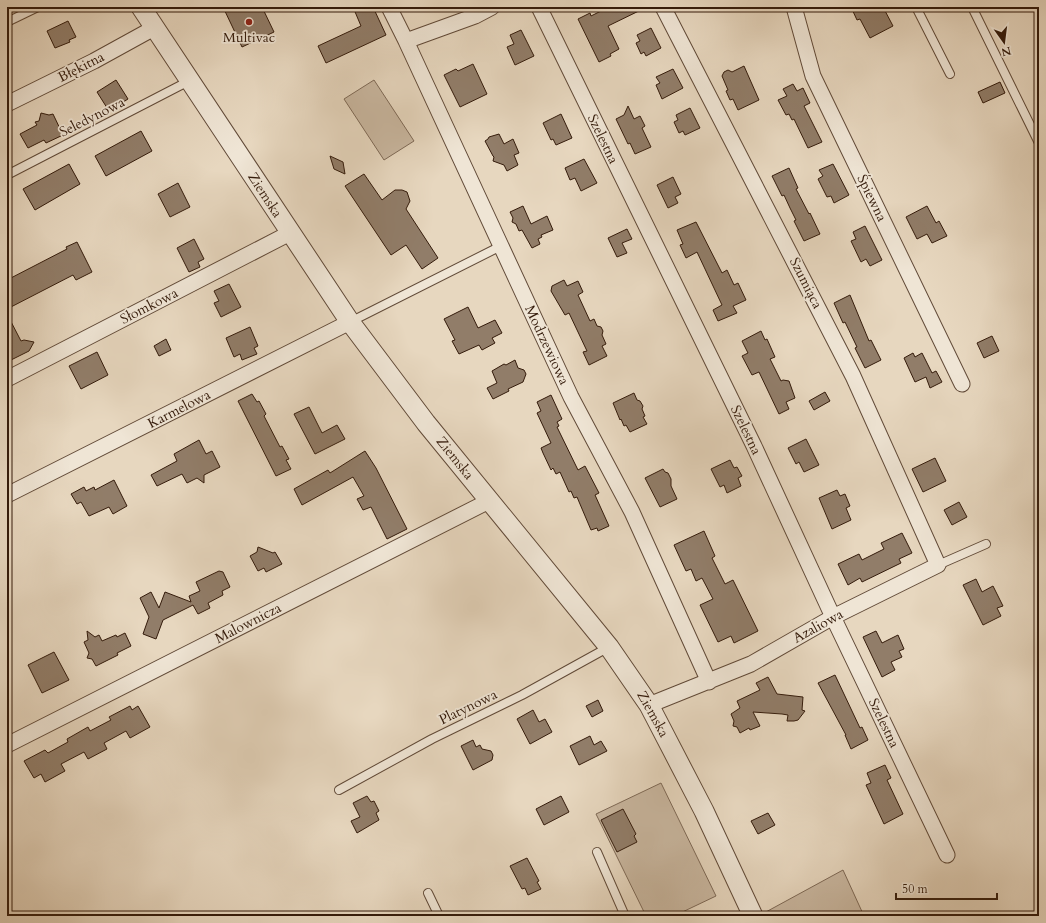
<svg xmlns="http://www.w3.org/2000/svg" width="1046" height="923" font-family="Cardo,serif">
  <rect width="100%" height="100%" fill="#e7d7bf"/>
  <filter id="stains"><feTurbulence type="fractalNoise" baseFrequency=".005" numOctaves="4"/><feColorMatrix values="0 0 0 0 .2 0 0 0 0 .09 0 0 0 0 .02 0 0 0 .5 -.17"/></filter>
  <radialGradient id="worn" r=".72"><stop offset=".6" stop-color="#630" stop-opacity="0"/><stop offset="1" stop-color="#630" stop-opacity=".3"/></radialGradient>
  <path fill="#c9b7a0" stroke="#7e6956" d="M374,80L414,141L384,160L344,99Z
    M661,783L716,896L674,916H646L596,814Z
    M843,870L864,916H765L764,913Z"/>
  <path fill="#917d69" stroke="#341b0b" d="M223,7H262L274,32L242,47Z
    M353,7H373L386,35L326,63L318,46L361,26Z
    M609,7H647L608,26L619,49L610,54L611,56L599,62L578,19L590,13L591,16Z
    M851,7H883L893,26L870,38L860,19L857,20Z
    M68,21L76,37L69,40L70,42L55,48L47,31Z
    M651,28L661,48L646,56L644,52L641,54L636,43L640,41L637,35Z
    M521,30L534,56L515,65L507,47L514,44L510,35Z
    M473,64L487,94L460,107L444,75L456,69L458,71Z
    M744,66L759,100L738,110L733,99L730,100L726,91L728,90L722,76L724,72L728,70L732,72Z
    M673,69L683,88L662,99L656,85L660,83L656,77Z
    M116,80L128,99L109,111L97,92Z
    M1000,82L1005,93L983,103L978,92Z
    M793,84L797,91L803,88L810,103L804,106L822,142L808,148L794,119L792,120L789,114L786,115L778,100L787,96L783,89Z
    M628,106L634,119L640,116L645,126L642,128L651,147L635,154L630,143L628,144L616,119L624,115Z
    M690,108L700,128L685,135L683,131L679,133L674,122L678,120L676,115Z
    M41,113L49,115L53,114L63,135L46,143L44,140L28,148L20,134L37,125L35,122L39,121Z
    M561,114L572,138L556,145L553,139L551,140L543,123Z
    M141,131L152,151L106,176L95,156Z
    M499,134L504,144L513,139L519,153L514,155L518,165L507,171L504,165L493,161L494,157L493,156L485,141L488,139L489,137Z
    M330,156L343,162L345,174L334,169Z
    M584,159L597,183L581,191L575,178L570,180L565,168Z
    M69,164L80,184L35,210L23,189Z
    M833,164L849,195L834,203L831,196L827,197L818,179L823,176L819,170Z
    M789,168L798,188L796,189L809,214L810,213L820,234L804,241L794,221L796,220L790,208L784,195L782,196L772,176Z
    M364,174L382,200L395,190H402L407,192L410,201L406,209L438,258L422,269L406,245L391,255L345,186Z
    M673,177L681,194L675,197L678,203L668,208L657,185Z
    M178,183L190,207L170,217L158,194Z
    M523,206L531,224L547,216L553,230L541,235L542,237L538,239L540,244L532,248L522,230L519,231L516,224L512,222L513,218L510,212Z
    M927,206L936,223L939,221L947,236L932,243L927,234L917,239L906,217Z
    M696,222L722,273L727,270L734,285L738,283L746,300L733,306L737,313L718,321L713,310L722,305L697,252L686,258L680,245L683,244L677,230Z
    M865,226L882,260L870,266L866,259L861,262L851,241L856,239L853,232Z
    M627,229L632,239L622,243L627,253L617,257L608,238Z
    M194,239L204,259L198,262L200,267L189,272L177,248Z
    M77,242L92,272L76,280L73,275L7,309V280L67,249L66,247Z
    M564,280L567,286L578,281L583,292L578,295L590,321L594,319L597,326L601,327L603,331L602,335L606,344L602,346L607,356L589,365L583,352L587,351L569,313L565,315L551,291L552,286Z
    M229,284L241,307L221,317L214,303L219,301L214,291Z
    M850,295L869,341L871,340L881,360L865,368L855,348L857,347L845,322L843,323L834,303Z
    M468,307L478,328L495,320L502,333L492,338L495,343L482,350L479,345L459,354L452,341L455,340L444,319Z
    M7,314L21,341L24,340L34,342L29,351L11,360L7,353Z
    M250,327L258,346L254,348L257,354L242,360L240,354L234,357L226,338Z
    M761,331L765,340L767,339L775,357L770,359L781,381L783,380L789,381L795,398L786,402L789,409L779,414L759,372L752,375L742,356L748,353L742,341Z
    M992,336L999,351L984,358L977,343Z
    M166,339L171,350L159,356L154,346Z
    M97,352L108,375L81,389L69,366Z
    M913,353L915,357L922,353L932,373L936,371L942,382L930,388L926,377L915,382L904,358Z
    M515,360L518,368L524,370L526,374L523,382L508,389L509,391L493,399L487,388L497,383L492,371L504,364L506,365Z
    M825,392L830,401L814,410L809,401Z
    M634,393L637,400L640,401L643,406L642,409L645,416L643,417L647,424L630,432L626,425L624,426L621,419L620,420L613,403Z
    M252,394L257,402L259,401L266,414L264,416L280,447L282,446L289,459L286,460L291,469L276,476L238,401Z
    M551,395L562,419L557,422L559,426L557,427L578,470L585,466L599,493L595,495L609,526L598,531L597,528L591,530L577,497L574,498L571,491L569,492L560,472L556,474L553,468L551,470L543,453L541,448L551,443L537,413L541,411L537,402Z
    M309,407L322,433L337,425L345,439L315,454L294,414Z
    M806,439L819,465L804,472L799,462L796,464L788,448Z
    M199,440L206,454L212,451L220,467L204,475V483L197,478L187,483L182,474L157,486L151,475L177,461L174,454Z
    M365,451L376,468L407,529L387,539L371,507L363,510L357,499L364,496L353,477L302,505L294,489L328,470L330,473Z
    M935,458L946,481L923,492L912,469Z
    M730,460L734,468L737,467L742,476L738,478L741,486L727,493L724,485L720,487L711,469Z
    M663,469L665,472L668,473L671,479V486L677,499L660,507L645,478Z
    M114,480L127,506L113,514L109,507L89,516L81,502L77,504L71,494L84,487L86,491L94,487L95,490Z
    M837,490L840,496L845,494L850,506L846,508L851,520L832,529L819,498Z
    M959,502L967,517L952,525L944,510Z
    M704,531L715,556L712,558L725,584L733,580L758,631L734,643L731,636L718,642L700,605L713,599L702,578L696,581L691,569L686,571L674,545Z
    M902,533L912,553L899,559L901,563L862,582L860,578L848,585L838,564L859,554L862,560L884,549L881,543Z
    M258,547L273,553L275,552L282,564L266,572L264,568L258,571L250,556L257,552Z
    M219,571L223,572L230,587L222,591L223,595L208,603L210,608L198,614L193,605L163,620L156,639L143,634L149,617L140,598L151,592L159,608L165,592L191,602L189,596L200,591L196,582Z
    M976,579L982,592L993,586L1003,606L997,608L1001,616L983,625L963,585Z
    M87,631L95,637L99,635L102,641L116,635L117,637L125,633L131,646L117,653L118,655L96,666L92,659L87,658L89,653L84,642L88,640Z
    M876,631L882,643L898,635L904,649L899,651L902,657L891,662L895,670L882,677L863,637Z
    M54,652L69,680L42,693L28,665Z
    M835,675L860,728L862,727L868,740L851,749L845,735H846L818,683Z
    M768,677L777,694L803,697L802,710L805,711L798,720L794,721H787L788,715L782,714L753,712L760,726L750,730L749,728L740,733L737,727L733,726L734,721L731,714L740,708L737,701L760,690L756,683Z
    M598,700L603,711L592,717L586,706Z
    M130,706L132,710L138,706L150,727L130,738L126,731L104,743L107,749L88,759L84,752L61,764L65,771L45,782L41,774L34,778L24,761L45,750L48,753L68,742L67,739L88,727L90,731L111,720L109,717Z
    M533,710L539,722L545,719L552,732L530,744L517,719Z
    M590,736L594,745L601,741L607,751L579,765L570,746Z
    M473,740L476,747L480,745L482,749L491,751L493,755L492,760L473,770L461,746Z
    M885,765L891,778L887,780L903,814L884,824L866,785L871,783L867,773Z
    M367,796L371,802L374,801L379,811L376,813L379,820L357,833L351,821L360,817L353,803Z
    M561,796L569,812L544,825L536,809Z
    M623,809L636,834L634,836L637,842L617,852L601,820Z
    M768,813L775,825L758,834L751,821Z
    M527,858L539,881L537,882L541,889L528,895L525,888L522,889L510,866Z"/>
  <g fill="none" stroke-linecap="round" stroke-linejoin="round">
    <defs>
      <path id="service" d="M916,7L950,74
        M972,7L1039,143
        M7,22L38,7
        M7,175L189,81
        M350,322L501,246
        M938,565L986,544
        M339,790L432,739L522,695L609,647
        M597,852L625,916
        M428,893L439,916"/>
      <path id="minor" d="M389,7L406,41L571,397L632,512L709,682
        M539,7L754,446L833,617L947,855
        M794,7L813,76L962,384
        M406,41L475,16L492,7
        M7,104L94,61L154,28
        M7,379L290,233
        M7,495L350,322
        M649,705L751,664L833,617L938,565L853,376L663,7
        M7,745L489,501"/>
      <path id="tertiary" d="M141,7L350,322L426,423L609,647L649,705L704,811L753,916"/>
    </defs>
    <use href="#service" stroke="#614a38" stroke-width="10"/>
    <use href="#minor" stroke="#614a38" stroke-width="17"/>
    <use href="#tertiary" stroke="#614a38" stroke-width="21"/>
    <use href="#service" stroke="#efe5d5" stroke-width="8"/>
    <use href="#minor" stroke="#efe5d5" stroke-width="15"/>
    <use href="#tertiary" stroke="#efe5d5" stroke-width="19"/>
  </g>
  <circle fill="#8f2418" stroke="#efe5d5" stroke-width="1.5" cx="249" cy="22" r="4"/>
  <g text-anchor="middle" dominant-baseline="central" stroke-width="3.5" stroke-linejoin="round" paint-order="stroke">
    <g font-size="14" fill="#341b0b" stroke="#efe5d5">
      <text x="249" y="37">Multivac</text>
    </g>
    <g font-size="14" fill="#341b0b" stroke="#efe5d5">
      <text transform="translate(81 67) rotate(-27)">Błękitna</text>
      <text transform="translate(92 117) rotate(-27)">Seledynowa</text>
      <text transform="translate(603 139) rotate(64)">Szelestna</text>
      <text transform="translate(265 195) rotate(57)">Ziemska</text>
      <text transform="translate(872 198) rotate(64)">Śpiewna</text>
      <text transform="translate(806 283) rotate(63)">Szumiąca</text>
      <text transform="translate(149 306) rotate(-27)">Słomkowa</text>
      <text transform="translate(547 345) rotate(65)">Modrzewiowa</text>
      <text transform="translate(179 409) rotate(-27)">Karmelowa</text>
      <text transform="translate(746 430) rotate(64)">Szelestna</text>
      <text transform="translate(455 458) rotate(51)">Ziemska</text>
      <text transform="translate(248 623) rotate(-27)">Malownicza</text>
      <text transform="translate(818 626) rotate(-29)">Azaliowa</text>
      <text transform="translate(468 707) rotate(-26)">Platynowa</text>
      <text transform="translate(653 714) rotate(61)">Ziemska</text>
      <text transform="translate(884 723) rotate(64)">Szelestna</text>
    </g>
  </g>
  <rect width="1046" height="923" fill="none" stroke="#e7d7bf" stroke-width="24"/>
  <rect x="8" y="8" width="1030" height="907" fill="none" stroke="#341b0b" stroke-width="2"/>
  <rect x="12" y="12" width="1022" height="899" fill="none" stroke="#341b0b"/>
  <g transform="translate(1004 42) rotate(166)" stroke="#efe5d5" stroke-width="3" paint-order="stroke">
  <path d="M0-3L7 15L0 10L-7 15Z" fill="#341b0b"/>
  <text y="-6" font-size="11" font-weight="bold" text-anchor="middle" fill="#341b0b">N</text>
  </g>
  <path d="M896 893v6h101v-6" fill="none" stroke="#341b0b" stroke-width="2"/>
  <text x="902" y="893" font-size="12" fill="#341b0b" stroke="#efe5d5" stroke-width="3" paint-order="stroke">50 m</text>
  <rect width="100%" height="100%" filter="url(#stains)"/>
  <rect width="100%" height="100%" fill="url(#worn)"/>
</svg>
